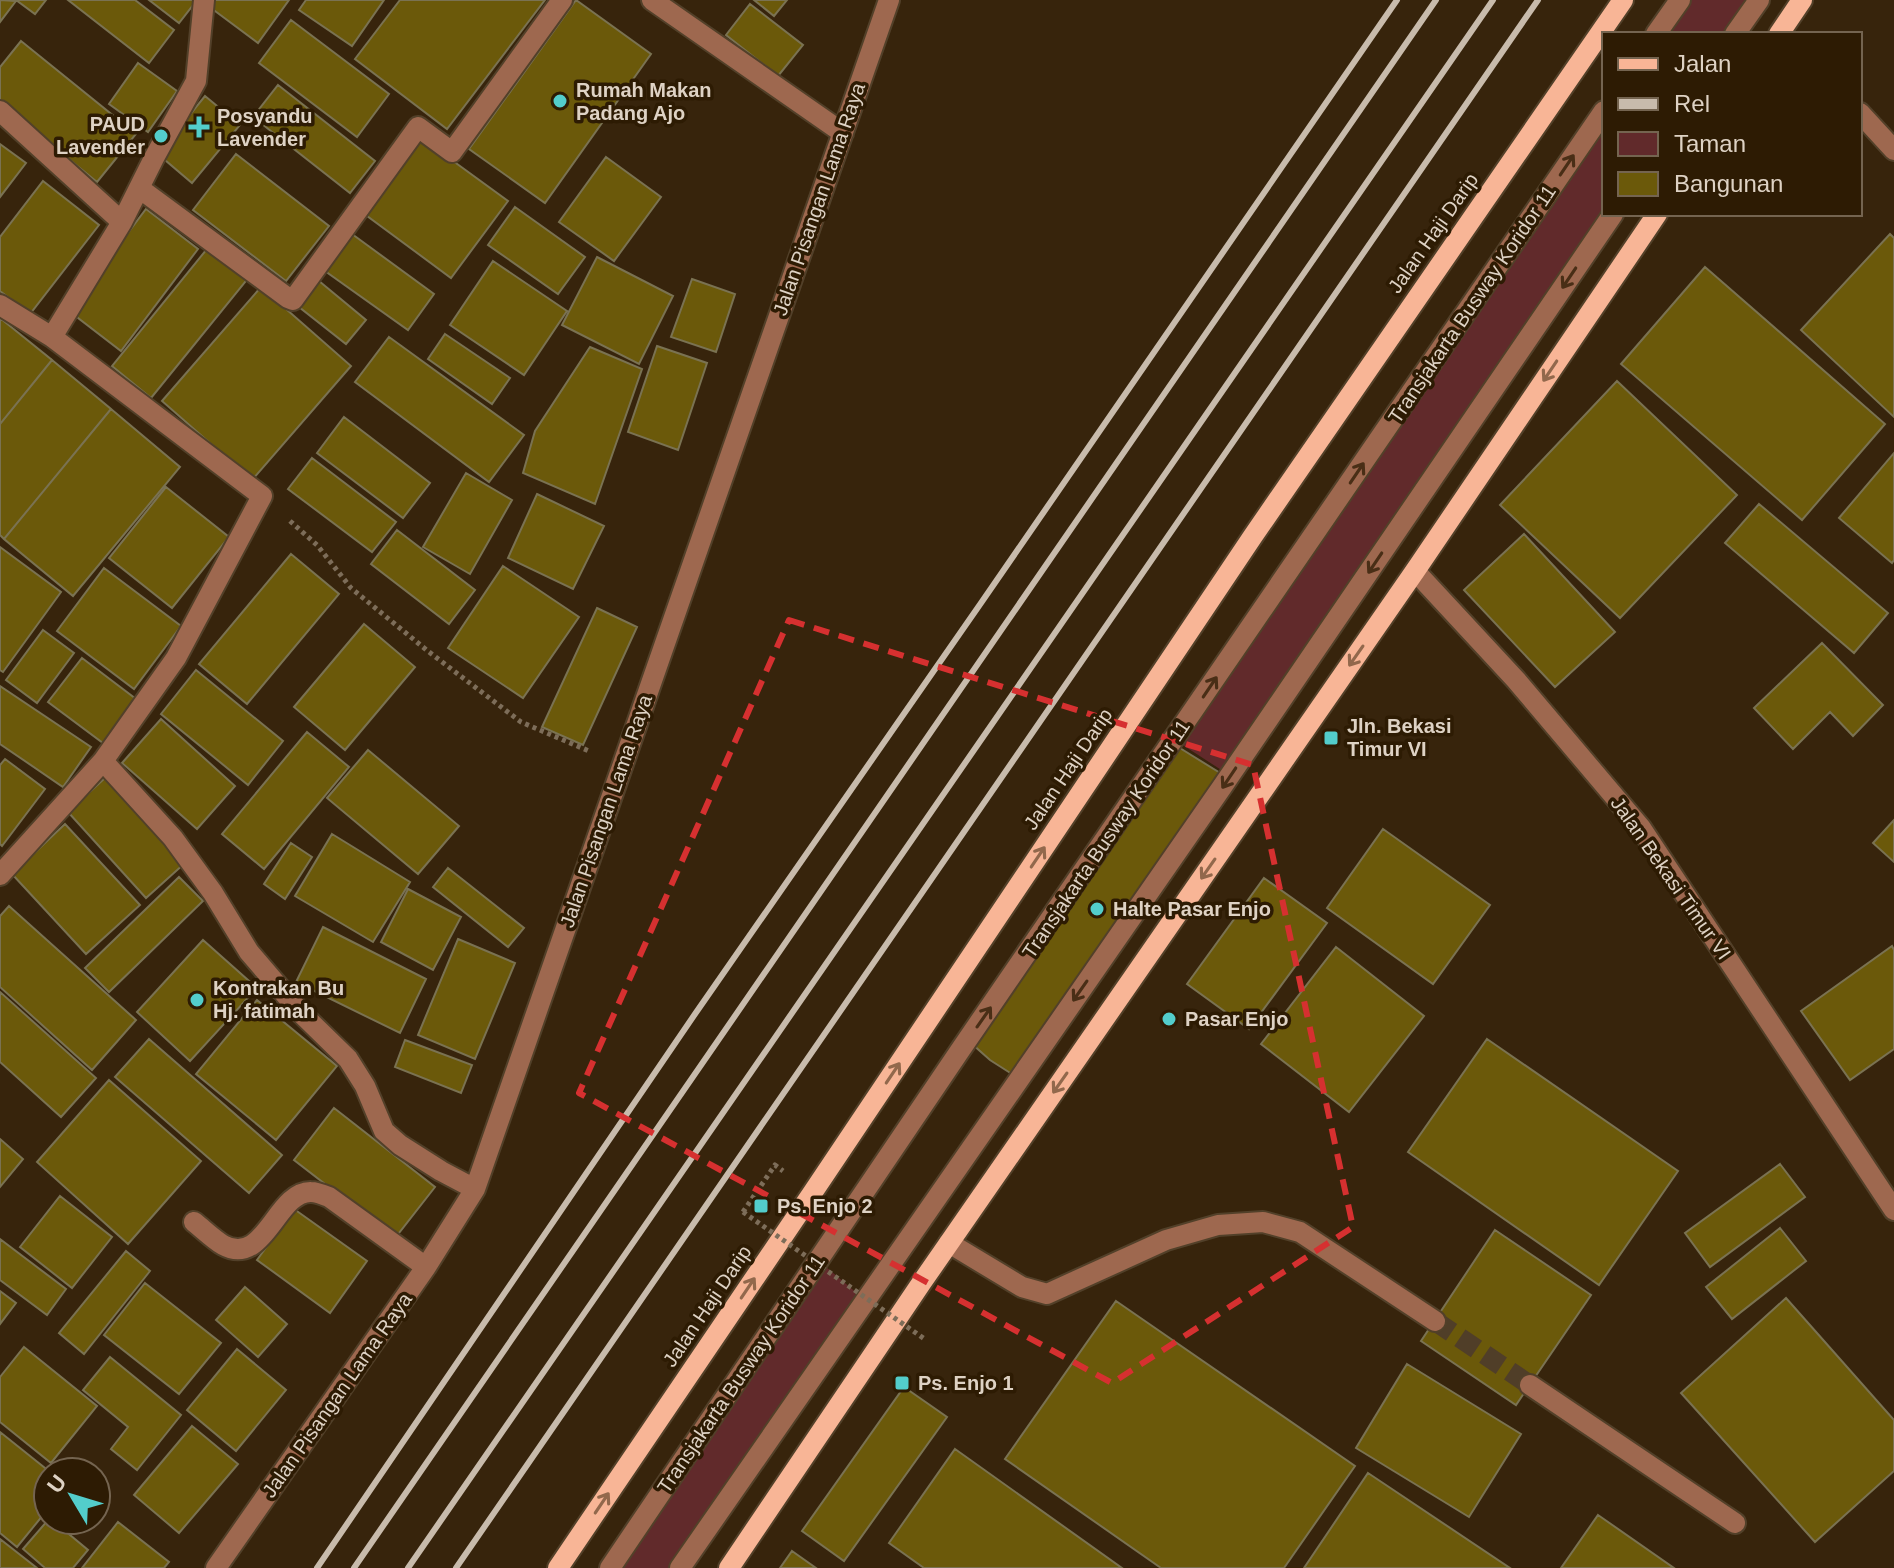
<svg xmlns="http://www.w3.org/2000/svg" width="1894" height="1568" font-family="Helvetica,sans-serif">
  <rect width="100%" height="100%" fill="#37240c"/>
  <path fill="#612a2b" d="M1681,0H1759L1735,34H1658Z
    M1604,113V214L1226,773L1178,742Z
    M819,1261L865,1300L680,1568H610Z"/>
  <path fill="#6b590a" stroke="#7a7252" stroke-width="2" d="M0,0L16,1L0,22Z
    M16,0H46L35,14Z
    M68,0H135L174,30L149,63Z
    M149,0H197L179,23Z
    M210,0H289L258,43L207,5Z
    M306,0H384L352,46L299,10Z
    M400,0H545L447,129L355,59Z
    M576,0L651,54L545,203L469,149Z
    M754,0H787L774,16Z
    M750,4L803,45L778,76L726,35Z
    M291,20L389,94L357,137L259,63Z
    M21,41L136,134L97,182L0,103V67Z
    M138,63L177,91L148,132L109,104Z
    M278,85L375,161L350,193L253,117Z
    M205,96L240,125L192,183L158,154Z
    M416,134L508,201L451,278L359,210Z
    M0,144L26,163L0,197Z
    M236,154L329,226L286,281L193,210Z
    M606,157L661,197L614,261L559,222Z
    M43,181L99,225L30,314L0,291V237Z
    M515,207L585,257L558,294L488,245Z
    M146,209L198,249L121,351L69,311Z
    M352,234L434,294L408,330L325,271Z
    M1890,234L1894,238V417L1801,330Z
    M211,244L250,276L151,398L112,366Z
    M597,257L673,296L639,364L562,325Z
    M493,261L567,311L524,375L450,325Z
    M1705,267L1885,424L1802,520L1621,364Z
    M692,279L735,294L716,352L671,337Z
    M319,281L366,320L346,344L299,307Z
    M261,287L351,366L252,480L162,401Z
    M0,318L52,360L0,424Z
    M445,334L510,378L492,404L428,359Z
    M389,337L524,435L489,482L355,382Z
    M657,346L707,363L678,450L628,432Z
    M590,347L642,369L595,504L523,473L535,431Z
    M52,360L111,409L4,539L0,535V424Z
    M1617,381L1737,495L1620,618L1500,505Z
    M111,409L180,467L73,596L4,539Z
    M344,417L430,483L403,518L317,453Z
    M1894,453V560L1892,563L1839,518Z
    M312,458L396,522L372,552L288,489Z
    M466,473L512,500L470,574L423,547Z
    M166,487L229,537L172,608L109,558Z
    M537,494L604,526L573,589L508,558Z
    M1759,504L1888,613L1854,653L1725,543Z
    M397,530L475,590L449,624L371,564Z
    M1524,534L1615,632L1555,687L1464,590Z
    M0,547L61,592L3,672L0,670Z
    M291,554L339,594L247,704L199,664Z
    M503,566L579,617L523,698L448,648Z
    M104,568L181,626L134,689L57,631Z
    M597,608L637,627L583,745L542,727Z
    M364,624L415,667L345,750L294,707Z
    M43,630L74,653L37,703L6,680Z
    M1822,643L1883,705L1853,736L1830,712L1793,749L1754,708Z
    M82,658L136,699L103,743L48,702Z
    M196,670L283,741L248,785L161,714Z
    M0,686L91,747L63,787L0,744Z
    M161,719L235,786L197,829L122,763Z
    M307,732L349,767L264,869L222,834Z
    M1175,745L1225,776L1015,1076L990,1060L971,1043Z
    M368,750L459,826L418,874L327,798Z
    M5,759L45,789L2,846L0,844V765Z
    M106,777L185,863L146,898L68,812Z
    M1894,820V862L1873,843Z
    M65,824L140,905L86,954L12,874Z
    M1383,829L1490,905L1433,984L1327,908Z
    M332,834L410,882L373,942L295,896Z
    M291,843L312,857L285,899L264,884Z
    M448,868L524,928L508,947L433,887Z
    M179,877L203,901L109,992L85,968Z
    M1264,878L1327,923L1249,1029L1187,984Z
    M408,889L461,917L433,970L381,942Z
    M9,906L136,1020L92,1070L0,987V916Z
    M323,927L426,979L400,1033L296,982Z
    M458,939L515,963L475,1059L418,1035Z
    M203,940L257,988L190,1061L137,1012Z
    M1892,946L1894,950V1049L1850,1080L1801,1011Z
    M1336,947L1424,1016L1349,1112L1261,1044Z
    M0,992L96,1078L61,1117L0,1062Z
    M257,1000L337,1066L276,1140L196,1074Z
    M149,1039L282,1155L249,1193L115,1077Z
    M1487,1039L1678,1171L1599,1285L1408,1152Z
    M405,1040L472,1065L461,1093L395,1067Z
    M109,1080L201,1161L128,1244L37,1162Z
    M334,1108L435,1187L395,1238L294,1160Z
    M0,1139L23,1159L0,1187Z
    M1780,1164L1805,1197L1710,1267L1685,1233Z
    M60,1196L112,1237L72,1288L20,1247Z
    M294,1209L367,1261L330,1313L257,1260Z
    M1780,1228L1806,1261L1732,1319L1706,1287Z
    M1495,1230L1591,1295L1516,1405L1421,1341Z
    M0,1239L66,1289L47,1315L0,1280Z
    M126,1251L150,1271L84,1354L59,1333Z
    M145,1283L221,1343L179,1394L104,1335Z
    M245,1287L287,1324L258,1357L216,1320Z
    M0,1291L16,1303L0,1324Z
    M1786,1298L1894,1420V1471L1815,1542L1681,1393Z
    M1116,1301L1355,1466L1284,1568H1161L1005,1459Z
    M24,1347L97,1406L51,1463L0,1422V1377Z
    M237,1349L286,1390L236,1451L187,1410Z
    M110,1357L181,1415L137,1470L111,1449L128,1427L83,1390Z
    M1407,1364L1521,1434L1469,1517L1356,1448Z
    M904,1387L947,1417L844,1561L802,1531Z
    M192,1426L238,1464L179,1533L134,1495Z
    M0,1432L50,1472H48V1509L17,1547L0,1533Z
    M955,1449L1122,1568H924L889,1543Z
    M1368,1473L1510,1568H1304Z
    M1598,1515L1674,1568H1561Z
    M48,1520H52L88,1550L73,1568H45L23,1549Z
    M118,1522L169,1562L164,1568H82Z
    M0,1539L37,1568H0Z
    M792,1551L816,1568H780Z"/>
  <g fill="none" stroke-linecap="round" stroke-linejoin="round">
    <path stroke="#503e28" stroke-width="20" stroke-dasharray="20 10" stroke-linecap="butt" d="M1435,1321L1530,1385"/>
    <defs>
      <path id="minor" d="M652,0L843,133
        M1656,34L1680,0
        M1735,34L1759,0
        M0,111L122,222
        M1860,113L1894,150
        M139,188L288,298L293,300L418,127L452,152L562,0
        M0,305L52,337L262,496L176,658L103,761L0,875
        M52,337L122,222L154,158L196,81L204,0
        M1415,571L1516,680L1641,828L1894,1210
        M103,761L173,838L213,893L249,952L302,1014L348,1059L365,1086L384,1131L400,1145L441,1171L475,1189
        M194,1222C203,1229 213,1239 223,1245C265,1268 276,1191 311,1192C316,1192 324,1195 329,1197L426,1267
        M949,1243L1022,1287L1047,1294L1166,1240L1218,1225L1263,1222L1300,1232L1435,1321
        M1530,1385L1735,1523
        M216,1568L426,1267L475,1189L889,0
        M610,1568L959,1052L1604,111
        M680,1568L1222,787L1613,214"/>
      <path id="major" d="M1779,34L1802,0
        M558,1568L813,1192L1253,536L1623,0
        M729,1568L922,1282L1415,571L1657,214"/>
    </defs>
    <use href="#minor" stroke="#524029" stroke-width="24"/>
    <use href="#major" stroke="#524029" stroke-width="24"/>
    <path stroke="#7d6d59" stroke-width="5" stroke-dasharray="4 4" stroke-linecap="butt" d="M290,521L317,545L351,588L429,652L521,722L589,751
      M743,1212L775,1165L783,1171"/>
    <use href="#minor" stroke="#9e684f" stroke-width="20"/>
    <use href="#major" stroke="#f8b596" stroke-width="20"/>
    <path stroke="#c8bbac" stroke-width="6" d="M317,1568L695,1014L981,603L1397,0
      M354,1568L1436,0
      M408,1568L1493,0
      M456,1568L1538,0"/>
    <path stroke="#7d6d59" stroke-width="5" stroke-dasharray="4 4" stroke-linecap="butt" d="M743,1212L926,1340"/>
  </g>
  <defs><path id="oneway-shaft" d="M-6 0H5M1.5-3L5.5 0L1.5 3" fill="none" stroke-width="1.6" stroke-linecap="round" stroke-linejoin="round" transform="scale(2)"/></defs>
  <g stroke="#492e16">
    <use href="#oneway-shaft" transform="translate(1567 165) rotate(-56)"/>
    <use href="#oneway-shaft" transform="translate(1569 278) rotate(124)"/>
    <use href="#oneway-shaft" transform="translate(1357 473) rotate(-56)"/>
    <use href="#oneway-shaft" transform="translate(1375 563) rotate(124)"/>
    <use href="#oneway-shaft" transform="translate(1210 687) rotate(-56)"/>
    <use href="#oneway-shaft" transform="translate(1229 778) rotate(124)"/>
    <use href="#oneway-shaft" transform="translate(1080 991) rotate(125)"/>
    <use href="#oneway-shaft" transform="translate(984 1017) rotate(-55)"/>
  </g>
  <g stroke="#92684c">
    <use href="#oneway-shaft" transform="translate(1550 371) rotate(124)"/>
    <use href="#oneway-shaft" transform="translate(1356 656) rotate(125)"/>
    <use href="#oneway-shaft" transform="translate(1038 857) rotate(-56)"/>
    <use href="#oneway-shaft" transform="translate(1208 869) rotate(125)"/>
    <use href="#oneway-shaft" transform="translate(893 1073) rotate(-56)"/>
    <use href="#oneway-shaft" transform="translate(1060 1083) rotate(125)"/>
    <use href="#oneway-shaft" transform="translate(748 1288) rotate(-56)"/>
    <use href="#oneway-shaft" transform="translate(602 1503) rotate(-56)"/>
  </g>
  <path fill="none" stroke="#d63030" stroke-width="6" stroke-dasharray="16 10" stroke-linejoin="round" d="M789,620L1253,765L1353,1227L1112,1383L579,1093Z"/>
  <g fill="#53cdcb" stroke="#2d1b03" stroke-width="3">
    <circle cx="560" cy="101" r="8"/>
    <path d="M195 115h8v8h8v8h-8v8h-8v-8h-8v-8h8z"/>
    <circle cx="161" cy="136" r="8"/>
    <rect x="1323" y="730" width="16" height="16" rx="4"/>
    <circle cx="1097" cy="909" r="8"/>
    <circle cx="197" cy="1000" r="8"/>
    <circle cx="1169" cy="1019" r="8"/>
    <rect x="753" y="1198" width="16" height="16" rx="4"/>
    <rect x="894" y="1375" width="16" height="16" rx="4"/>
  </g>
  <g text-anchor="middle" dominant-baseline="central" stroke-width="7" stroke-linejoin="round" paint-order="stroke">
    <g font-size="20" font-weight="bold" fill="#ded2c4" stroke="#2d1b03" text-anchor="start">
      <text x="576" y="90">Rumah Makan<tspan x="576" dy="23">Padang Ajo</tspan></text>
      <text x="217" y="116">Posyandu<tspan x="217" dy="23">Lavender</tspan></text>
      <text x="145" y="124" text-anchor="end">PAUD<tspan x="145" dy="23">Lavender</tspan></text>
      <text x="1347" y="726">Jln. Bekasi<tspan x="1347" dy="23">Timur VI</tspan></text>
      <text x="1113" y="909">Halte Pasar Enjo</text>
      <text x="213" y="988">Kontrakan Bu<tspan x="213" dy="23">Hj. fatimah</tspan></text>
      <text x="1185" y="1019">Pasar Enjo</text>
      <text x="777" y="1206">Ps. Enjo 2</text>
      <text x="918" y="1383">Ps. Enjo 1</text>
    </g>
    <g font-size="20" fill="#ded2c4" stroke="#2d1b03">
      <text transform="translate(819 199) rotate(-71)">Jalan Pisangan Lama Raya</text>
      <text transform="translate(1433 233) rotate(-55)">Jalan Haji Darip</text>
      <text transform="translate(1472 304) rotate(-56)">Transjakarta Busway Koridor 11</text>
      <text transform="translate(1068 769) rotate(-56)">Jalan Haji Darip</text>
      <text transform="translate(606 811) rotate(-71)">Jalan Pisangan Lama Raya</text>
      <text transform="translate(1106 839) rotate(-56)">Transjakarta Busway Koridor 11</text>
      <text transform="translate(1671 878) rotate(55)">Jalan Bekasi Timur VI</text>
      <text transform="translate(707 1306) rotate(-56)">Jalan Haji Darip</text>
      <text transform="translate(741 1374) rotate(-56)">Transjakarta Busway Koridor 11</text>
      <text transform="translate(337 1395) rotate(-55)">Jalan Pisangan Lama Raya</text>
    </g>
  </g>
  <rect x="1602" y="32" width="260" height="184" fill="#2d1b03" stroke="#746450" stroke-width="2"/>
  <rect x="1618" y="58" width="40" height="12" fill="#f8b596" stroke="#746450" stroke-width="2"/>
  <text x="1674" y="72" font-size="24" fill="#ded2c4">Jalan</text>
  <rect x="1618" y="98" width="40" height="12" fill="#c8bbac" stroke="#746450" stroke-width="2"/>
  <text x="1674" y="112" font-size="24" fill="#ded2c4">Rel</text>
  <rect x="1618" y="132" width="40" height="24" fill="#612a2b" stroke="#746450" stroke-width="2"/>
  <text x="1674" y="152" font-size="24" fill="#ded2c4">Taman</text>
  <rect x="1618" y="172" width="40" height="24" fill="#6b590a" stroke="#746450" stroke-width="2"/>
  <text x="1674" y="192" font-size="24" fill="#ded2c4">Bangunan</text>
  <g transform="translate(72 1496) rotate(308)"><circle r="38" fill="#2d1b03" stroke="#746450" stroke-width="2"/>
  <path d="M0-6L14 30L0 20L-14 30Z" fill="#53cdcb"/>
  <text y="-12" font-size="22" font-weight="bold" text-anchor="middle" fill="#ded2c4">U</text>
  </g>
</svg>
